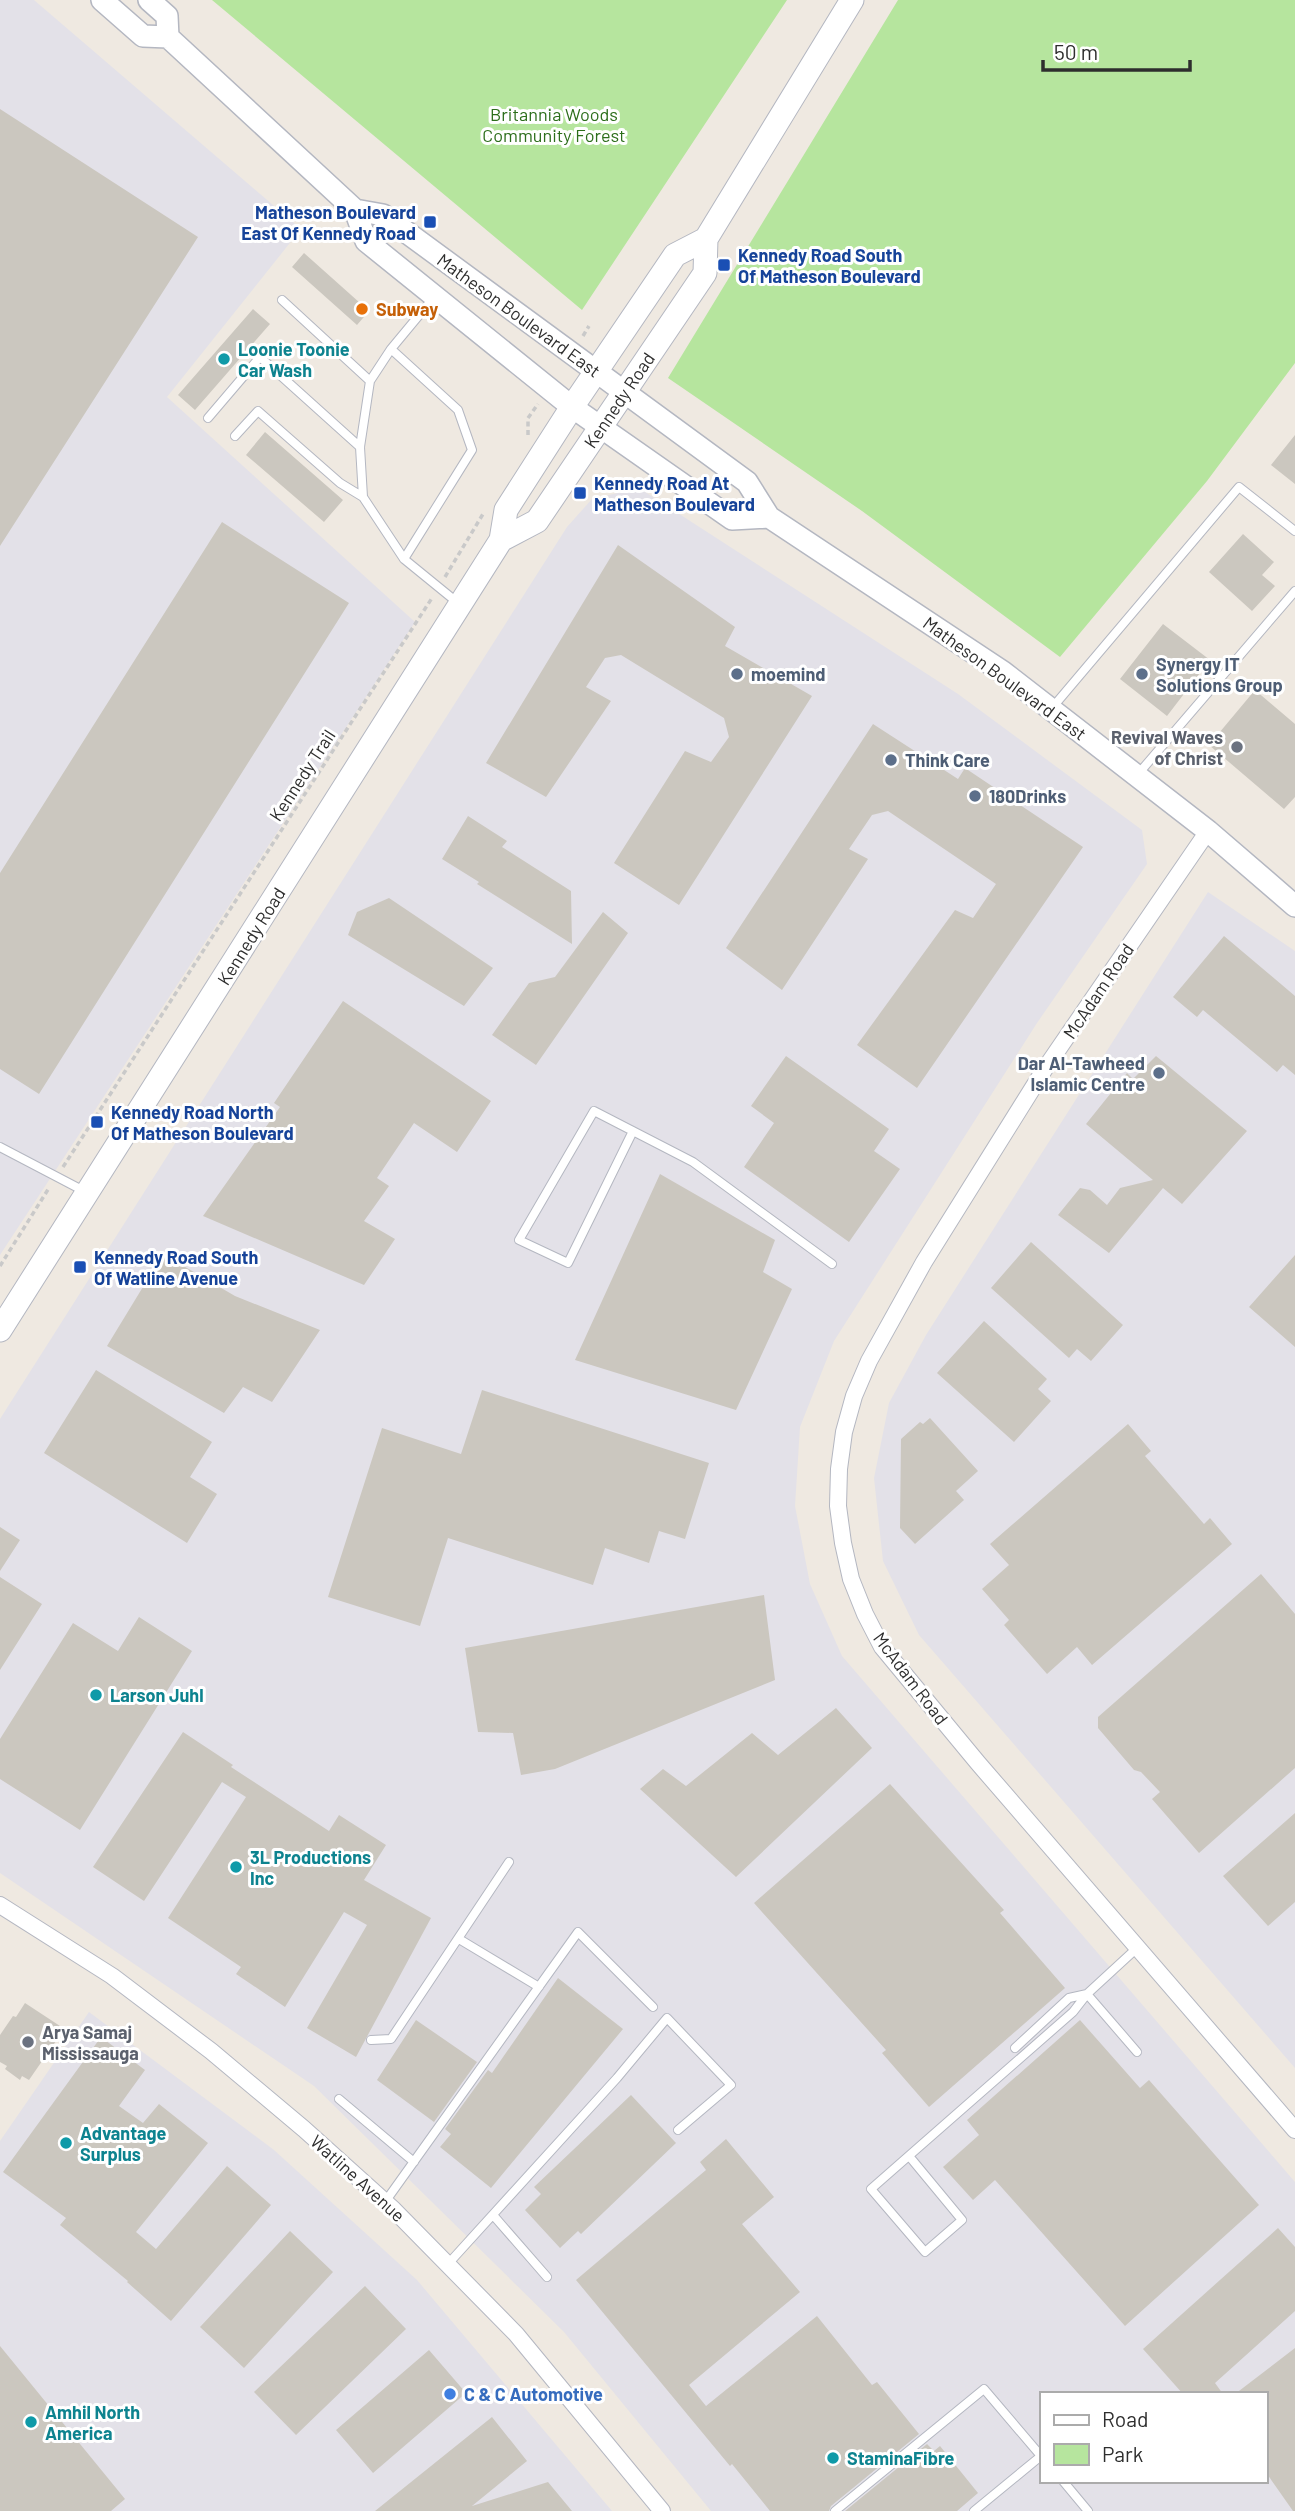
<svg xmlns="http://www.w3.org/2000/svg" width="1295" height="2511" font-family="Barlow,sans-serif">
  <rect width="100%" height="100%" fill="#efe9e1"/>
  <path fill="#e3e1e8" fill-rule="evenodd" d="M0,0H34L301,229L167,397L415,622L0,1255Z
    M639,488L958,694L1142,830L1147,864L1037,1023L834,1341L800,1427L795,1506L810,1584L842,1656L1295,2182V2511H711L564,2332L314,2086L0,1873V1419L567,527L592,499ZM1041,2394H1265V2481H1041Z
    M1208,892L1295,951V2068L919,1635L883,1561L874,1478L889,1403L926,1335Z
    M89,2012L274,2150L417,2280L612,2511H0V2141Z"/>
  <path fill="#b6e59e" d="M212,0H787L582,310Z
    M898,0H1295V363L1207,481L1060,657L862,511L668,378Z"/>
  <path fill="#cbc7bf" d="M0,109L198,237L0,546Z
    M304,253L369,311L357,325L292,267Z
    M253,309L270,324L195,410L178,395Z
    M265,432L343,500L324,522L246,455Z
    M1295,435V484L1271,465Z
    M222,522L349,603L39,1094L0,1069V873Z
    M1243,534L1274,562L1262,575L1275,586L1252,611L1209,572Z
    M618,545L735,627L725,646L812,696L679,905L614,863L685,751L711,762L729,737L724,718L621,655L605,658L586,687L611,701L546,797L486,763Z
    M1163,624L1210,660L1167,716L1120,679Z
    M1255,690L1295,724V797L1284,809L1209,745Z
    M873,724L958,779L965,768L1083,847L917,1088L857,1045L955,910L973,918L996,884L888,811L872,815L849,849L868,859L782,990L726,948Z
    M468,816L507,841L502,847L571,891L572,944L477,884L479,882L442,859Z
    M389,898L493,968L464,1006L348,935L357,912Z
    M603,912L628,933L536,1065L492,1035L529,983L555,977Z
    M1224,936L1295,996V1075L1283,1065L1277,1072L1203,1010L1197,1017L1173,997Z
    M343,1001L491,1101L457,1152L414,1123L377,1178L389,1186L364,1221L395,1239L364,1285L203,1216L280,1107L274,1103Z
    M786,1056L889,1129L874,1151L900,1169L849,1242L744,1167L774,1123L751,1106Z
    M1156,1056L1247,1131L1182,1204L1163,1188L1109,1253L1058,1215L1080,1188L1090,1190L1107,1205L1120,1188L1153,1180L1086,1124L1127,1073L1133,1079Z
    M660,1174L775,1240L763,1272L792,1289L736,1410L575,1360Z
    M1031,1242L1123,1325L1091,1361L1077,1349L1069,1358L991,1288Z
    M163,1254L235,1296L320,1330L272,1402L243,1387L224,1413L107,1346Z
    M1295,1255V1347L1249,1307Z
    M984,1321L1047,1379L1038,1389L1051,1401L1014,1442L937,1373Z
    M96,1370L212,1442L190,1477L217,1494L187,1543L44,1453Z
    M482,1390L709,1463L685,1539L659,1531L649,1563L605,1548L593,1585L448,1538L420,1626L328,1597L382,1428L461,1454Z
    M930,1418L978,1471L956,1491L964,1500L915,1544L900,1528L901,1439L920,1422L923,1424Z
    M1128,1424L1151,1451L1145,1456L1204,1524L1210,1518L1232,1544L1092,1665L1077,1647L1047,1674L1004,1625L1009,1620L982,1589L1009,1565L990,1544Z
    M0,1527L20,1540L0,1571Z
    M1261,1574L1295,1614V1768L1199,1853L1152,1799L1160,1792L1141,1772L1134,1770L1098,1728V1717Z
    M0,1577L42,1604L0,1670Z
    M764,1595L775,1680L555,1769L521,1775L513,1733L478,1732L465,1648Z
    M139,1617L192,1651L80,1830L0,1779V1739L73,1623L118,1651Z
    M836,1708L872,1748L736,1877L640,1789L663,1769L686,1786L752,1733L778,1755Z
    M183,1732L233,1765L231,1767L329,1831L339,1815L386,1845L364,1880L431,1918L356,2057L307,2028L367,1925L344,1912L285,2007L236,1974L241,1967L168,1918L246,1797L222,1782L144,1901L93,1867Z
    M890,1784L1004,1910L1000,1913L1065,1988L929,2107L882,2053L886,2050L754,1903Z
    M1295,1813V1902L1268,1926L1223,1876Z
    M558,1978L623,2029L491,2188L440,2147L451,2134L445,2129L488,2070L492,2073Z
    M25,2003L60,2026L54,2035L58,2038L29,2080L22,2076L20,2080L5,2069L7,2066L0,2062V2035L13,2016L16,2017Z
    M416,2020L477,2062L434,2122L377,2080Z
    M1080,2020L1140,2088L1149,2080L1259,2205L1125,2326L995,2180L973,2200L943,2167L979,2135L967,2120Z
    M101,2037L145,2070L119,2106L143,2123L159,2104L208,2143L136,2232L156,2249L227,2166L271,2205L171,2321L127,2282L128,2281L60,2225L66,2218L3,2172Z
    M631,2095L676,2143L581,2234L578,2231L560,2248L525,2210L541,2194L534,2187Z
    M726,2139L774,2197L742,2224L800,2292L689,2385L706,2406L817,2316L872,2385L877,2382L919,2434L831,2506L829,2511H770L732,2464L730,2466L576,2280L706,2170L700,2162Z
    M1278,2228L1295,2247V2311L1215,2383L1223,2394H1183L1143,2349Z
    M290,2231L333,2272L244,2368L200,2327Z
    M365,2286L406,2329L296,2435L254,2392Z
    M0,2346L125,2499L111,2511H0Z
    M1295,2348V2511H1293L1265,2471V2394H1235Z
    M429,2350L466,2393L373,2473L336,2430Z
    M492,2417L527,2461L472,2506L548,2482L572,2511H375Z
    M927,2444L934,2451L940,2446L978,2493L957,2511H845Z"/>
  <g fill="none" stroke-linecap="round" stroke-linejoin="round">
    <defs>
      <path id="service" d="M435,296L391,349L370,381L360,447L363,497L404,559L458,603
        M282,300L370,381
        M391,349L458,410L472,450L404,559
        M208,418L260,357L360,447
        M235,436L258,411L340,483L363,497
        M1052,708L1239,487L1295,531
        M1139,773L1295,591
        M633,1131L568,1263L519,1240L594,1111L693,1162L832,1264
        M0,1147L84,1191
        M459,1939L539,1987
        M1137,1948L1087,1994L1137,2052
        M371,2040L391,2039L509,1862
        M1015,2048L1069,1998L1087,1994
        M339,2099L414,2162
        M909,2156L962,2220L925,2252L871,2189L1073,2012L1087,1994
        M385,2202L578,1932L653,2007
        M493,2215L547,2277
        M448,2264L617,2078L667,2018L731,2085L678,2130
        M1063,2481L1088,2511
        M835,2511L984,2389L1041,2456
        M974,2511L1041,2456"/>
      <path id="minor" d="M1208,831L1044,1070L924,1262L869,1361L854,1396L844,1432L839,1469L838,1506L843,1543L851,1579L865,1614L882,1647L978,1763L1295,2130
        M0,1905L112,1976L211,2051L304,2129L394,2210L516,2334L662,2511"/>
      <path id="tertiary" d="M102,0L143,36L168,37L355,210L366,241L572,407L732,519L769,517
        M149,0L167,16L168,37
        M355,210L383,215L747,482L769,517L1003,672L1208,831L1295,906"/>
      <path id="secondary" d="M501,540L537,521L705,273L706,239L852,0
        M0,1330L501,540L506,510L572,407L675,255L706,239"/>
    </defs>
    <use href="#service" stroke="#b4b7c1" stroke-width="10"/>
    <use href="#minor" stroke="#b4b7c1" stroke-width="18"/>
    <use href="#tertiary" stroke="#b4b7c1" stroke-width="24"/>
    <use href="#secondary" stroke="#b4b7c1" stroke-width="25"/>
    <path stroke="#c9c9c9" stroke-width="3.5" stroke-dasharray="5 3.5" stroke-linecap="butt" d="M583,336L589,326
      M528,435V418L538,404
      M445,577L483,514
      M63,1167L432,598
      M0,1266L49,1188"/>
    <use href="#service" stroke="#fff" stroke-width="8"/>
    <use href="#minor" stroke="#fff" stroke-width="16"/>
    <use href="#tertiary" stroke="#fff" stroke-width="21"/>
    <use href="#secondary" stroke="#fff" stroke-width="23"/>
  </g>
  <g fill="#1a4fb4" stroke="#fff" stroke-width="2.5">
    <rect x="423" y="215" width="14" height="14" rx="3.5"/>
    <rect x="717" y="258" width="14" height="14" rx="3.5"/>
    <rect x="573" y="486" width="14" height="14" rx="3.5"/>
    <rect x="90" y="1115" width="14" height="14" rx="3.5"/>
    <rect x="73" y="1260" width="14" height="14" rx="3.5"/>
  </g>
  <circle fill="#e8710a" stroke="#fff" stroke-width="2.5" cx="362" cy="309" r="7"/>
  <g fill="#0f9aa8" stroke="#fff" stroke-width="2.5">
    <circle cx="224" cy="359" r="7"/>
    <circle cx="96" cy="1695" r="7"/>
    <circle cx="236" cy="1867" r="7"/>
    <circle cx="66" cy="2143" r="7"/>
    <circle cx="31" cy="2422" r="7"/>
    <circle cx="833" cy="2458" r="7"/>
  </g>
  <g fill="#5c6f8a" stroke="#fff" stroke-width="2.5">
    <circle cx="737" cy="674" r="7"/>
    <circle cx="1142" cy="674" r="7"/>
    <circle cx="891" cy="760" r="7"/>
    <circle cx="975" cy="796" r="7"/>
    <circle cx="1159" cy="1073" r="7"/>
  </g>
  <g fill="#6b7280" stroke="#fff" stroke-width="2.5">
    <circle cx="1237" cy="747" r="7"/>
    <circle cx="28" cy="2042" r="7"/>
  </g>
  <circle fill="#3f7fe0" stroke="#fff" stroke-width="2.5" cx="450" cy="2394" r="7"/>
  <g text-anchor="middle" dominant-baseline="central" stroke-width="6" stroke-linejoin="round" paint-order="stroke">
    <g font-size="18" fill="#2c6e1b" stroke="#fff">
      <text x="554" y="114">Britannia Woods<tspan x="554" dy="21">Community Forest</tspan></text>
    </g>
    <g font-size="18" font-weight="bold" fill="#164399" stroke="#fff" text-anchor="start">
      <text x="416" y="212" text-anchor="end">Matheson Boulevard<tspan x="416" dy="21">East Of Kennedy Road</tspan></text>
      <text x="738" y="255">Kennedy Road South<tspan x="738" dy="21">Of Matheson Boulevard</tspan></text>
      <text x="594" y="483">Kennedy Road At<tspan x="594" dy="21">Matheson Boulevard</tspan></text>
      <text x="111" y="1112">Kennedy Road North<tspan x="111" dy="21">Of Matheson Boulevard</tspan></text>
      <text x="94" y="1257">Kennedy Road South<tspan x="94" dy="21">Of Watline Avenue</tspan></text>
    </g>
    <g font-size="18" font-weight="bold" fill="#c56008" stroke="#fff" text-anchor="start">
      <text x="376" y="309">Subway</text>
    </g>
    <g font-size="18" fill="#2e2e2e" stroke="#fff">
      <text transform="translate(519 315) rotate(36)">Matheson Boulevard East</text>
      <text transform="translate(619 400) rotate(-56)">Kennedy Road</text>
      <text transform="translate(1005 678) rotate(36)">Matheson Boulevard East</text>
      <text transform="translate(302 775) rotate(-57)">Kennedy Trail</text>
      <text transform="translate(251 936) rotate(-58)">Kennedy Road</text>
      <text transform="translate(1098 991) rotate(-56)">McAdam Road</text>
      <text transform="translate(911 1678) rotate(53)">McAdam Road</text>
      <text transform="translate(358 2178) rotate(42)">Watline Avenue</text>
    </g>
    <g font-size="18" font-weight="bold" fill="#0d838f" stroke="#fff" text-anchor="start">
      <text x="238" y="349">Loonie Toonie<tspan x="238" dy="21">Car Wash</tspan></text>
      <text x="110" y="1695">Larson Juhl</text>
      <text x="250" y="1857">3L Productions<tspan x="250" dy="21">Inc</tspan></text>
      <text x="80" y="2133">Advantage<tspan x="80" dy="21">Surplus</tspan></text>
      <text x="45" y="2412">Amhil North<tspan x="45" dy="21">America</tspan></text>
      <text x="847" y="2458">StaminaFibre</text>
    </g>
    <g font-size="18" font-weight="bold" fill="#4e5e75" stroke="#fff" text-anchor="start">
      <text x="1156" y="664">Synergy IT<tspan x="1156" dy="21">Solutions Group</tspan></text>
      <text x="751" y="674">moemind</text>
      <text x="905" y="760">Think Care</text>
      <text x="989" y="796">180Drinks</text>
      <text x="1145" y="1063" text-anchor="end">Dar Al-Tawheed<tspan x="1145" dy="21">Islamic Centre</tspan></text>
    </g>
    <g font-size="18" font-weight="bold" fill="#5b616d" stroke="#fff" text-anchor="end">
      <text x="1223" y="737">Revival Waves<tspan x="1223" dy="21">of Christ</tspan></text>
      <text x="42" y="2032" text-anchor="start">Arya Samaj<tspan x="42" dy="21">Mississauga</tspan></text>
    </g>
    <g font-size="18" font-weight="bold" fill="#366cbe" stroke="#fff" text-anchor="start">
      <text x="464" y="2394">C &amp; C Automotive</text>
    </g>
  </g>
  <rect x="1040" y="2392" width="228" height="91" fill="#ffffff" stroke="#ababab" stroke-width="2"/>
  <rect x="1054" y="2415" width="35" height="10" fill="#ffffff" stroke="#ababab" stroke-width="2"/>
  <text x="1102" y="2427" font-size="21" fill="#2e2e2e">Road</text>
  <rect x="1054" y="2444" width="35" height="21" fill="#b6e59e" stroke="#ababab" stroke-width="2"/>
  <text x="1102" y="2462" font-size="21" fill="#2e2e2e">Park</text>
  <path d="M1043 60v10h147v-10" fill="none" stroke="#2e2e2e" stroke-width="3.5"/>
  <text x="1054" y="60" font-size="21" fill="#2e2e2e" stroke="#ffffff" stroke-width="5" paint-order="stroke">50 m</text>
</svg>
